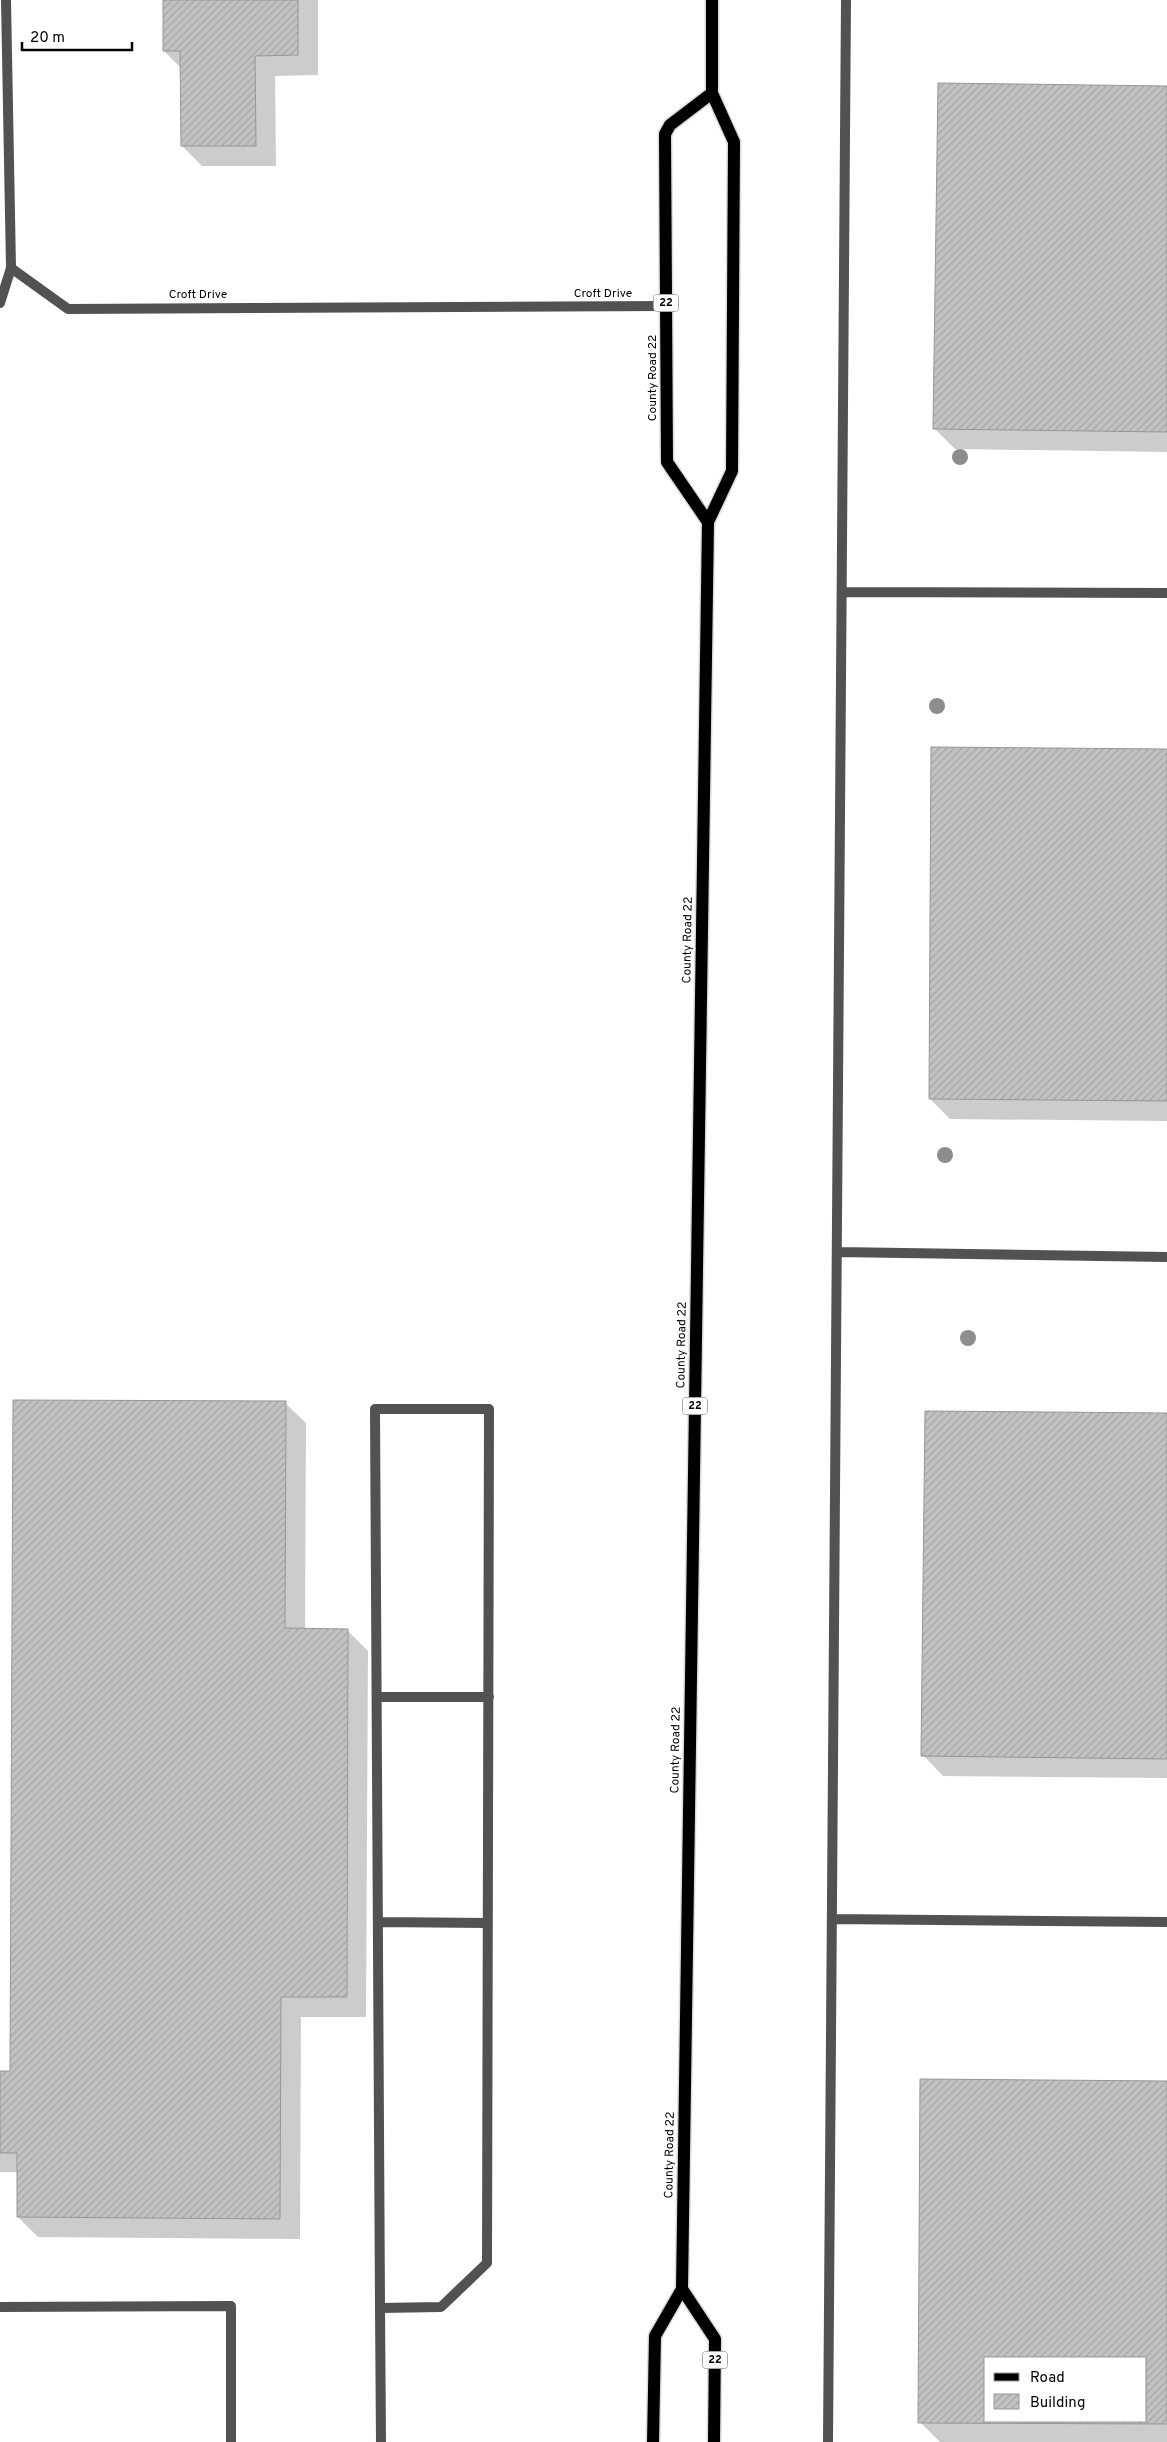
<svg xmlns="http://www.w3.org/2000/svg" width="1167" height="2442" font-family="Overpass,sans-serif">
  <defs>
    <pattern id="building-hatch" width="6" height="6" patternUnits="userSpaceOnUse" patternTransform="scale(1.25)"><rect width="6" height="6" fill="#c2c2c2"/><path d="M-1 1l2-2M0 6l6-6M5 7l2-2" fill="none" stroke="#a5a5a5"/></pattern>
  </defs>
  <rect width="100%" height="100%" fill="#fff"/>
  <path fill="#0003" fill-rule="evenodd" d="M164,0H318V75L275,76L276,166H202L182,146L181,68L164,51Z
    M1167,87V452L955,449L935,429Z
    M1167,750V1121L950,1119L930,1099Z
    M285,1403L306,1423L305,1630H347L368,1651L366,2017H301L300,2239L38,2237L18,2217V2172H0V2073H12Z
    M1167,1415V1778L943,1776L923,1755Z
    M1167,2082V2442H940L920,2422ZM986,2358H1146V2421H986Z"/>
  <path fill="url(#building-hatch)" stroke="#969696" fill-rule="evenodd" d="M163,0H298V55L255,56L256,146H181L180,51H163Z
    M938,83L1167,86V432L933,429Z
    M931,747L1167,749V1101L929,1099Z
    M13,1400L286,1401L285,1628L348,1629L347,1997H281L280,2219L17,2217V2153H0V2071H10Z
    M925,1411L1167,1413V1759L921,1756Z
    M920,2079L1167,2081V2424L918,2423ZM986,2358H1146V2421H986Z"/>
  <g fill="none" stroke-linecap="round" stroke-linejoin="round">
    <defs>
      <path id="primary" d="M708,522L667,462L665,134L670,125L712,93
        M682,2289L715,2339L714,2442
        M653,2442L655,2336L682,2289L708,522L732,471L734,142L712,93V0"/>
    </defs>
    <use href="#primary" stroke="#dbdbdb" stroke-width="15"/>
    <path stroke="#525252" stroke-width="10" d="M842,592L1167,593
      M837,1252L1167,1257
      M377,1697H489
      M832,1919L1167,1922
      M378,1922L488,1923
      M0,2307L231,2306V2442
      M380,2308L441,2307L487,2263L489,1409H375L380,2308L381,2442
      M828,2442L846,0"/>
    <path stroke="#525252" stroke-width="10" d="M6,0L11,268L68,309L666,306
      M0,303L11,268"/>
    <use href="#primary" stroke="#000" stroke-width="12"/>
  </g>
  <g fill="#8d8d8d">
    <circle cx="960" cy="457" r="8"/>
    <circle cx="937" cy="706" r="8"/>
    <circle cx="945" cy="1155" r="8"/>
    <circle cx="968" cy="1338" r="8"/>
  </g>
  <g text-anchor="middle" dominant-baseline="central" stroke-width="4" stroke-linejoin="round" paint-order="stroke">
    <g fill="#fff" stroke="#4c4c4c" stroke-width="1">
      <rect x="653.5" y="294.5" width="25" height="17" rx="4"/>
      <rect x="682.5" y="1397.5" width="25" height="17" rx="4"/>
      <rect x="702.5" y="2351.5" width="25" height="17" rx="4"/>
    </g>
    <g font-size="11" font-weight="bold" fill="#000">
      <text x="666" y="303">22</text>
      <text x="695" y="1406">22</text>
      <text x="715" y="2360">22</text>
    </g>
    <g font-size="12" fill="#000" stroke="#fff">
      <text x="603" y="294">Croft Drive</text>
      <text x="198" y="295">Croft Drive</text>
      <text transform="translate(653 378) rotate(-90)">County Road 22</text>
      <text transform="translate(688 940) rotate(-89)">County Road 22</text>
      <text transform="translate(682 1345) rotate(-89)">County Road 22</text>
      <text transform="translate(676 1750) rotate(-89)">County Road 22</text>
      <text transform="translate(670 2155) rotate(-89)">County Road 22</text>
    </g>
  </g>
  <rect x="984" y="2357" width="162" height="65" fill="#ffffff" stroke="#999999"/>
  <rect x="994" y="2373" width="25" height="8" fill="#000000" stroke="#999999"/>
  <text x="1030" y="2382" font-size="15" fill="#000000">Road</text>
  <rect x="994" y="2394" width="25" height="15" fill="url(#building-hatch)" stroke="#999999"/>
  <text x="1030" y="2407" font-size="15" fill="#000000">Building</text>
  <path d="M22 42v8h110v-8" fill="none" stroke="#000000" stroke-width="2.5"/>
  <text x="30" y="42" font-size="15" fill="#000000" stroke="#ffffff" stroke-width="4" paint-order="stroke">20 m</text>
</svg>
